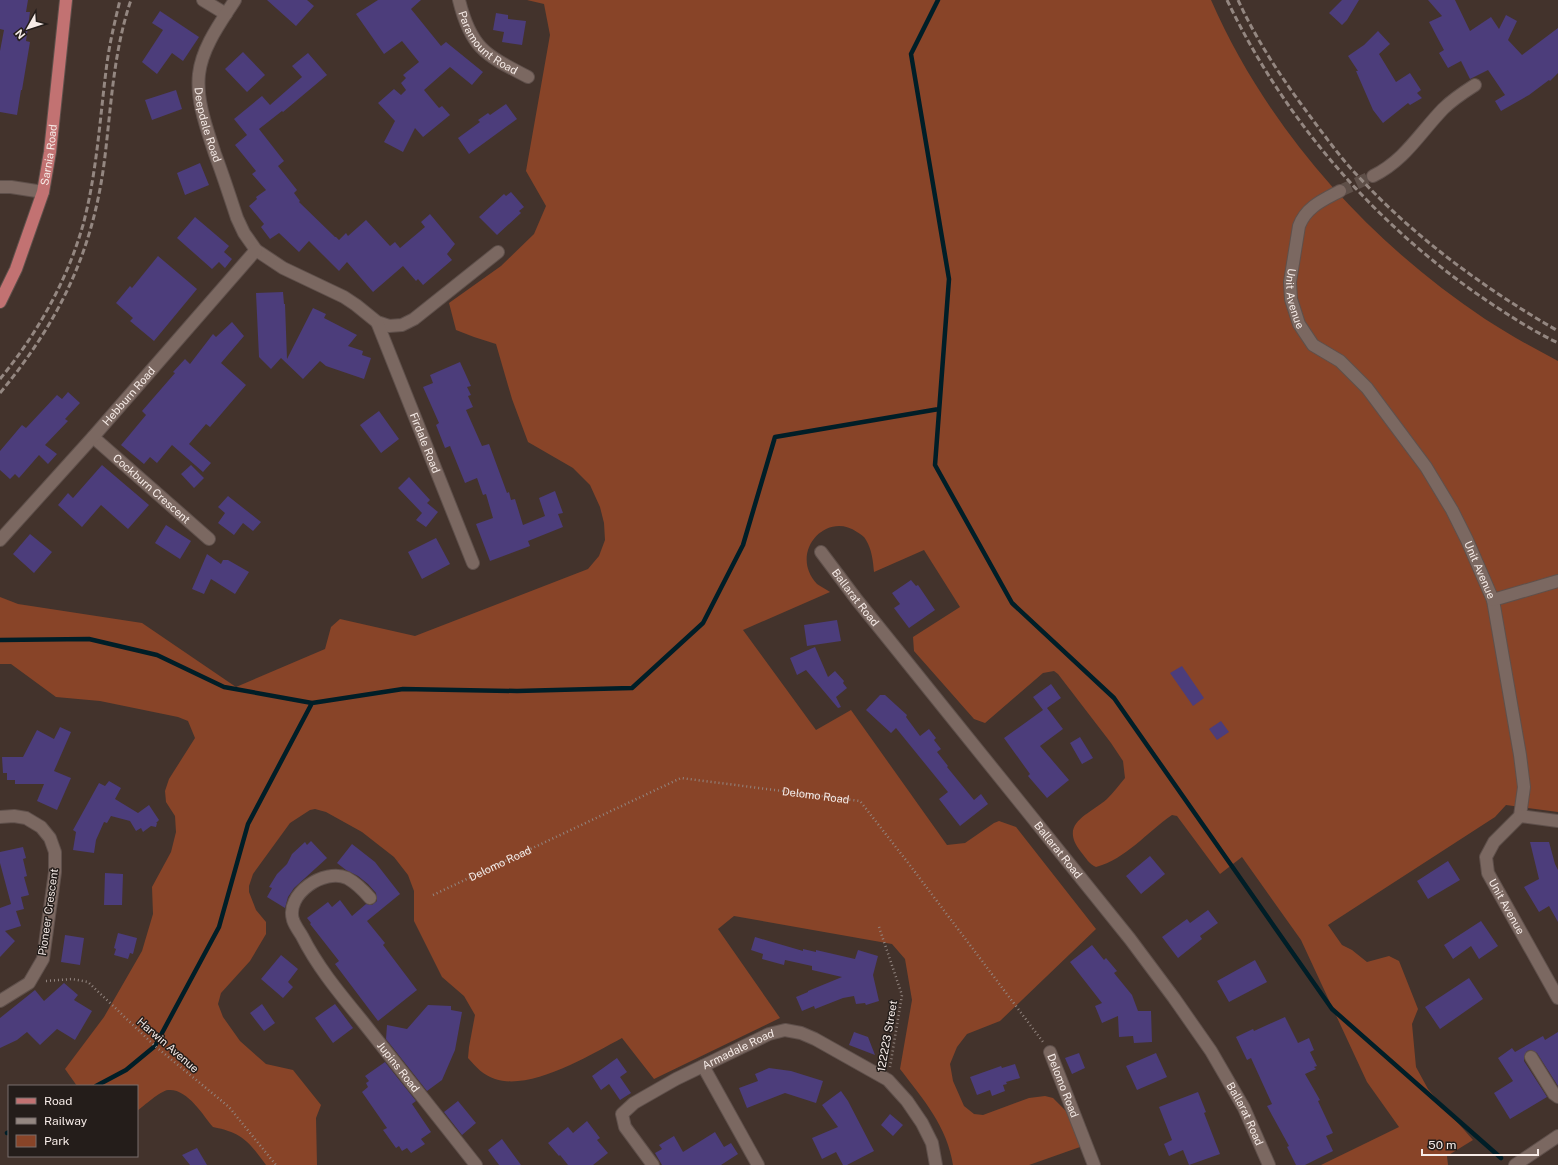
<svg xmlns="http://www.w3.org/2000/svg" width="1558" height="1165" font-family="'Public Sans',sans-serif">
  <rect width="100%" height="100%" fill="#43332c"/>
  <path fill="#884428" d="M527,0H1211C1268,130 1368,241 1485,319C1508,334 1533,348 1558,361V812L1506,805L1495,817L1328,925L1342,945L1352,950L1367,962L1389,956L1399,961L1418,1009L1412,1024L1416,1067L1428,1089L1473,1140L1447,1156L1448,1165H1321L1399,1127L1367,1082L1301,940L1242,857L1220,874L1177,816L1172,815C1147,832 1126,859 1096,867C1089,864 1086,858 1081,852C1058,823 1089,815 1107,799C1113,793 1119,785 1125,778L1123,761L1111,743L1058,674L1054,671L1043,673L985,723L974,719L914,651L913,637L960,607L924,550L874,572C873,561 872,550 866,540C864,536 860,534 857,532C826,510 788,553 817,584C821,587 826,589 830,592L743,630L816,730L851,710L947,845L965,843L994,823L999,821L1016,827L1096,929L1000,1021L967,1034L957,1047L950,1064L953,1081L964,1106L974,1114L983,1115L1029,1098L1045,1096L1053,1098L1068,1113L1080,1147L1029,1165H953C947,1126 923,1099 900,1069L912,1000L905,959L892,944L734,916L718,929L780,1018L654,1079L622,1038C590,1055 531,1091 495,1079C483,1075 476,1067 468,1058L469,1047L475,1015L464,996L442,977L414,921V891L408,875L394,857L362,832L326,812L315,809L310,810L290,823L253,874L249,886V892L256,910L266,922V934L250,961L221,993L218,1004L223,1017L240,1041L266,1064L293,1070L321,1105L316,1118L317,1165H266C249,1142 243,1133 213,1127C203,1115 187,1088 168,1090C160,1091 144,1106 137,1111V1086H77L65,1069L104,1017L142,951L153,914L152,887L171,852L176,832L175,816L166,802L165,791L169,779L195,738L188,721L178,717L100,701L56,697L11,664H0V597L18,604L142,623L236,687L325,649L331,627L340,619L415,636L588,569L599,556L605,540L604,523L600,507L590,485L573,468L528,442L512,399L496,344L474,337L456,330L449,303L501,266L534,234L546,206L526,171L550,35L544,4Z"/>
  <g fill="none" stroke-linecap="round" stroke-linejoin="round">
    <path stroke="#001e27" stroke-width="4.5" d="M938,0L911,54L949,279L935,465L1012,603L1114,698L1332,1009L1501,1158
      M0,640L89,639L157,655L224,687L312,703
      M96,1086L126,1070L155,1046L219,927L248,824L312,703L403,689L517,691L632,688L703,623L743,545L775,437L939,409
      M7,1133L9,1132"/>
  </g>
  <path fill="#4c3d7b" d="M0,0H28L26,12H30L26,41L30,42L22,90H21L17,115L0,112V51L4,30L0,29Z
    M267,0H307L314,6L296,26Z
    M378,0H421L411,9L441,46L446,42L483,72L472,85L450,67L424,90L439,108L442,106L450,115L423,137L415,128L403,152L384,142L395,121L378,103L394,89L401,95L406,90L401,83L406,78L403,75L419,62L402,41L384,54L356,14Z
    M1342,0H1359L1347,20L1342,25L1329,13Z
    M1428,0H1455L1470,31L1491,17L1499,29L1506,15L1517,21L1508,40L1522,55L1558,28V73L1550,81L1549,80L1529,95L1501,111L1495,101L1505,95L1488,70L1470,79L1461,61L1448,68L1439,53L1444,50L1429,22L1442,16Z
    M160,11L199,37L183,61L172,53L157,74L142,62L163,30L152,23Z
    M496,13L508,15V19L526,21L522,45L502,42L504,32L493,30Z
    M1378,31L1390,44L1379,54L1396,82L1410,73L1421,90L1417,93L1422,98L1410,105L1408,103L1383,123L1373,110L1356,71H1358L1348,56L1364,45Z
    M243,52L265,75L247,92L225,69Z
    M308,53L327,75L283,112L282,111L259,129L284,161L278,166L297,190L294,193L300,201L299,202L335,237H336L339,240L346,233L348,236L366,220L390,246L395,242L400,248L425,227L421,222L430,214L455,244L447,254L452,260L423,285L418,279L416,281L403,266L373,292L347,262L339,271L309,241L299,252L279,233L270,239L261,227L264,224L249,206L257,199L256,197L266,190L252,174L256,171L235,145L247,135L234,119L262,96L270,105L302,77L292,66Z
    M176,90L182,109L152,120L145,100Z
    M506,104L517,119L469,154L458,138L480,122L478,120L488,113L490,115Z
    M200,163L209,185L185,195L177,173Z
    M511,192L524,207L519,211L521,213L497,235L479,217L504,194L506,196Z
    M195,217L229,246L224,252L232,259L225,268L219,262L212,269L177,238Z
    M158,256L197,289L154,341L130,321L133,318L116,303L130,286L132,288Z
    M283,292L284,304H285L287,359L313,308L326,314L324,318L357,335L348,346L363,351L362,355L371,358L364,379L326,366L320,361L303,379L281,358L271,369L259,357L256,293Z
    M232,322L244,336L221,363L246,385L210,427L206,424L189,444L211,463L203,472L172,445L157,463L150,457L144,464L121,445L146,415L142,411L175,373L173,372L185,359L190,364L213,334L216,337Z
    M460,362L471,386L467,387L471,395L468,396L473,407L466,410L482,446L489,444L507,493L509,492L511,500L515,499L523,525L545,516L539,498L555,491L563,513L558,514L563,527L528,541L530,546L490,561L476,524L493,518L486,494L483,495L477,478L465,483L450,446L445,448L436,425L439,423L423,387L433,383L430,375Z
    M68,392L80,403L65,419L68,421L45,445L57,454L48,464L39,455L19,478L15,474L10,479L0,470V451L22,425L26,428L57,395L62,399Z
    M379,411L399,439L381,453L360,425Z
    M102,465L149,505L128,529L101,505L82,527L58,505L68,493L73,498Z
    M191,465L204,478L194,488L181,474Z
    M409,477L430,500L427,503L438,512L426,527L416,520L422,513L398,488Z
    M228,496L261,522L253,531L243,523L234,535L218,523L225,513L218,507Z
    M166,525L191,541L180,559L155,543Z
    M30,534L52,552L34,573L13,554Z
    M436,538L450,564L422,579L408,552Z
    M207,554L221,564L223,560H228L249,572L235,594L211,579L204,594L192,589Z
    M911,580L916,586L918,585L935,610L909,628L894,608L900,604L892,593Z
    M837,620L841,641L807,646L804,625Z
    M815,647L828,677L835,671L844,681L843,683L847,688L836,697L841,707L838,708L806,670L797,675L790,658Z
    M1182,666L1204,698L1193,706L1170,673Z
    M1051,684L1061,698L1047,708L1063,729L1040,746L1069,780L1047,798L1028,776L1030,774L1004,738L1043,710L1033,697Z
    M880,695H885L907,715L906,717L920,736L929,729L936,738L934,740L941,749L937,752L948,766L947,767L974,800L981,794L988,804L960,826L939,799L948,792L896,728L891,733L866,710Z
    M1221,721L1229,732L1217,740L1209,729Z
    M60,727L71,732L54,771L71,778L57,810L37,801L44,784H15V780H7V773H3L2,757H23L37,730L54,739Z
    M1080,737L1093,758L1082,764L1070,743Z
    M109,781L121,788L115,799L138,813L149,805L159,820L156,823H157L156,827L151,826L143,832L141,828L136,831L130,821L111,816L107,823L104,822L96,840L94,853L73,850L76,832L73,830L99,783L105,786Z
    M311,841L327,858L294,888L288,897L285,908L267,897L272,888L269,887L277,874L287,864L292,854L305,842L307,845Z
    M1530,842H1549L1555,864L1558,870V922L1549,906L1539,912L1524,887L1539,879Z
    M352,844L375,862L400,894L367,921L385,943L383,945L417,990L378,1021L335,964L339,961L310,924L311,923L307,918L328,902L332,907L340,900L352,916L366,904L372,905L377,901L376,893L368,884L358,876L346,870L337,863Z
    M23,847L26,858L23,859L27,876L24,877L29,895L21,897L24,909L16,911L21,926L5,931L15,941L0,957V908L11,904L0,863V852Z
    M1150,856L1165,874L1141,894L1126,876Z
    M1448,861L1460,880L1428,899L1417,881Z
    M105,873L123,874L122,905H104Z
    M1208,910L1218,923L1200,936L1202,939L1178,958L1162,937L1187,919L1190,923Z
    M1481,921L1498,946L1479,959L1471,946L1453,959L1444,945Z
    M118,933L137,938L133,954L130,953L128,959L114,955L116,949L114,948Z
    M65,935L84,938L80,965L61,962Z
    M755,937L803,951V949L816,952V950L855,959L858,950L878,956L873,975L879,1001L866,1005L865,1003L856,1004L854,996L843,998L815,1009L814,1006L802,1011L796,997L808,992V991L842,977L812,970V966L785,960L784,965L762,959L763,954L751,950Z
    M1092,945L1104,960L1106,958L1117,971L1114,973L1132,995L1138,1011H1151L1152,1042L1134,1043L1133,1036L1119,1037L1118,1016L1102,1023L1095,1006L1102,1003L1070,962Z
    M281,955L298,969L288,982L293,987L283,998L261,979Z
    M1255,960L1267,982L1229,1002L1217,981Z
    M1469,978L1483,999L1440,1029L1425,1007Z
    M64,983L78,995L74,1000L92,1011L75,1040L57,1029L40,1045L27,1032L17,1040L0,1048V1018L35,990L44,1001Z
    M262,1004L275,1023L264,1031L250,1013Z
    M335,1004L353,1028L333,1043L315,1018Z
    M428,1005L451,1006V1010L462,1012L455,1050L442,1080L427,1091L386,1039L387,1025L407,1029Z
    M1285,1017L1298,1043L1309,1038L1314,1050L1310,1052L1317,1066L1314,1067L1316,1069L1305,1074L1320,1100L1318,1101L1333,1133L1326,1136L1333,1151L1305,1165H1296L1287,1147L1289,1146L1267,1106L1272,1104L1251,1058L1247,1060L1236,1037L1253,1029L1254,1031Z
    M854,1032L868,1037L875,1055L849,1045Z
    M1558,1032V1086L1537,1053L1531,1050L1527,1051L1524,1057V1061L1547,1097L1510,1119L1494,1093L1513,1081L1498,1058L1512,1048L1515,1052L1543,1036L1545,1040Z
    M1079,1053L1085,1068L1072,1074L1065,1058Z
    M1156,1053L1167,1077L1137,1090L1126,1066Z
    M617,1058L627,1072L620,1077L631,1093L620,1100L609,1084L601,1090L592,1076Z
    M385,1062L416,1101L412,1104L431,1132L421,1139L425,1144L411,1153L407,1148L402,1151L399,1146L396,1148L383,1130L387,1128L362,1092L368,1087L366,1083L369,1081L365,1076Z
    M1015,1064L1020,1078L1006,1082L1007,1084L1003,1085L1005,1091L992,1096L990,1090L977,1095L970,1077L1001,1066L1002,1068Z
    M769,1068L791,1071L823,1081L816,1103L785,1093L747,1108L739,1088L758,1081L755,1074Z
    M841,1091L848,1101L874,1151L847,1165H843L836,1152L822,1159L812,1138L838,1127L822,1105Z
    M1198,1092L1206,1112L1204,1113L1220,1154L1189,1165L1183,1150L1169,1156L1164,1144L1172,1140L1159,1107Z
    M458,1101L476,1123L462,1135L444,1112Z
    M890,1114L903,1125L893,1136L881,1125Z
    M587,1121L600,1138L597,1140L608,1153L593,1165H568L560,1155L559,1156L548,1143L568,1127L573,1133Z
    M715,1132L724,1147L731,1143L738,1154L721,1165H662L655,1153L662,1149L659,1145L674,1136L683,1152Z
    M502,1139L521,1165H499L488,1150Z
    M197,1148L207,1165H190L182,1155Z"/>
  <g fill="none" stroke-linecap="round" stroke-linejoin="round">
    <path stroke="#5e4f48" stroke-width="12" stroke-dasharray="12 6" stroke-linecap="butt" d="M1340,191L1373,176"/>
    <defs>
      <g id="minor">
        <path d="M203,0L226,14"/>
        <path id="s2" d="M235,0C221,22 202,47 199,74C196,101 207,129 215,154C223,175 230,197 237,218L244,233L256,250L283,268L344,297L356,305L377,322L389,326L402,325L414,319L498,252"/>
        <path id="s3" d="M459,0C471,49 486,55 528,77"/>
        <path d="M1373,176C1405,160 1419,134 1443,109C1453,99 1464,92 1475,85"/>
        <path d="M0,187H11L43,192"/>
        <path id="s4" d="M1340,191C1323,200 1306,207 1299,226L1290,282L1291,299L1299,324L1313,345L1340,361L1367,388L1426,467L1452,510L1467,540L1493,600L1520,755L1524,787L1520,816L1494,842L1486,857L1488,873L1558,998"/>
        <path id="s5" d="M377,322L473,563"/>
        <path id="s6" d="M93,437L209,539"/>
        <path id="s7" d="M0,540L93,437L256,250"/>
        <path id="s8" d="M821,552L857,600L1130,939L1174,998L1211,1051L1244,1108L1269,1165"/>
        <path d="M1493,600L1558,581"/>
        <path d="M1520,816L1558,821"/>
        <path d="M0,817L14,816L26,818L41,827L50,838L55,852V872L43,959L29,983L0,1001"/>
        <path id="s9" d="M370,898C364,891 356,883 347,878C324,868 285,894 293,920C295,926 299,931 302,936C318,968 341,995 363,1022C401,1070 438,1117 476,1165"/>
        <path id="s10" d="M1050,1052L1094,1165"/>
        <path d="M1531,1057L1554,1094L1558,1097"/>
        <path d="M703,1066L758,1165"/>
        <path id="s11" d="M653,1165L625,1127L622,1114L634,1103L676,1079L769,1034L785,1030L801,1033L815,1039L888,1080L907,1101L922,1123L932,1143L936,1165"/>
        <path d="M1515,1165L1558,1136"/>
      </g>
      <g id="major">
        <path id="s12" d="M0,302L16,269L43,192L50,152L66,0"/>
      </g>
    </defs>
    <use href="#minor" stroke="#5f504b" stroke-width="14"/>
    <use href="#major" stroke="#5f504b" stroke-width="14"/>
    <g stroke="#938680" stroke-width="2.5" stroke-dasharray="1 3" stroke-linecap="butt">
      <path id="s1" d="M433,895L681,778L860,801L909,864L1043,1042"/>
      <path d="M879,927L902,995L890,1067"/>
      <path d="M46,981L72,979L88,982L155,1046L229,1107L276,1165"/>
    </g>
    <use href="#minor" stroke="#7b6861" stroke-width="12"/>
    <use href="#major" stroke="#c27272" stroke-width="12"/>
    <path stroke="#948781" stroke-width="3" stroke-dasharray="6 3" stroke-linecap="butt" d="M1227,0C1284,119 1372,221 1480,296C1505,313 1531,330 1558,343
      M1238,0C1255,37 1277,71 1301,104C1316,124 1331,145 1347,164C1407,232 1480,286 1558,331
      M0,379C37,334 67,281 83,225C97,173 100,116 107,63C110,41 115,21 120,0
      M0,393C58,323 92,254 104,164C111,110 113,52 131,0"/>
  </g>
  <g text-anchor="middle" dominant-baseline="central" stroke-width="3" stroke-linejoin="round" paint-order="stroke">
    <g font-size="11" fill="#f6ebe7" stroke="#241d1a">
      <text stroke="none"><textPath href="#s3" startOffset="54">Paramount Road</textPath></text>
      <text stroke="none"><textPath href="#s2" startOffset="135">Deepdale Road</textPath></text>
      <text stroke="none"><textPath href="#s12" startOffset="156">Sarnia Road</textPath></text>
      <text stroke="none"><textPath href="#s4" startOffset="129">Unit Avenue</textPath></text>
      <text stroke="none"><textPath href="#s7" startOffset="193">Hebburn Road</textPath></text>
      <text stroke="none"><textPath href="#s5" startOffset="130">Firdale Road</textPath></text>
      <text stroke="none"><textPath href="#s6" startOffset="78">Cockburn Crescent</textPath></text>
      <text stroke="none"><textPath href="#s4" startOffset="465">Unit Avenue</textPath></text>
      <text stroke="none"><textPath href="#s8" startOffset="57">Ballarat Road</textPath></text>
      <text stroke="none"><textPath href="#s1" startOffset="410">Delomo Road</textPath></text>
      <text stroke="none"><textPath href="#s8" startOffset="381">Ballarat Road</textPath></text>
      <text stroke="none"><textPath href="#s1" startOffset="74">Delomo Road</textPath></text>
      <text stroke="none"><textPath href="#s4" startOffset="825">Unit Avenue</textPath></text>
      <text transform="translate(48 912) rotate(-82)">Pioneer Crescent</text>
      <text transform="translate(887 1036) rotate(-80)">122223 Street</text>
      <text transform="translate(168 1045) rotate(41)">Harwin Avenue</text>
      <text stroke="none"><textPath href="#s11" startOffset="194">Armadale Road</textPath></text>
      <text stroke="none"><textPath href="#s9" startOffset="293">Jupins Road</textPath></text>
      <text stroke="none"><textPath href="#s10" startOffset="36">Delomo Road</textPath></text>
      <text stroke="none"><textPath href="#s8" startOffset="705">Ballarat Road</textPath></text>
    </g>
  </g>
  <rect x="8" y="1085" width="130" height="72" fill="#241d1a" stroke="#786f6c"/>
  <rect x="16" y="1098" width="20" height="6" fill="#c27272" stroke="#786f6c"/>
  <text x="44" y="1105" font-size="12" fill="#f6ebe7">Road</text>
  <rect x="16" y="1118" width="20" height="6" fill="#948781" stroke="#786f6c"/>
  <text x="44" y="1125" font-size="12" fill="#f6ebe7">Railway</text>
  <rect x="16" y="1135" width="20" height="12" fill="#884428" stroke="#786f6c"/>
  <text x="44" y="1145" font-size="12" fill="#f6ebe7">Park</text>
  <g transform="translate(28 28) rotate(231)" stroke="#241d1a" stroke-width="3" paint-order="stroke">
  <path d="M0-3L7 15L0 10L-7 15Z" fill="#f6ebe7"/>
  <text y="-6" font-size="11" font-weight="bold" text-anchor="middle" fill="#f6ebe7">N</text>
  </g>
  <path d="M1422 1149v6h116v-6" fill="none" stroke="#f6ebe7" stroke-width="2"/>
  <text x="1428" y="1149" font-size="12" fill="#f6ebe7" stroke="#241d1a" stroke-width="3" paint-order="stroke">50 m</text>
</svg>
